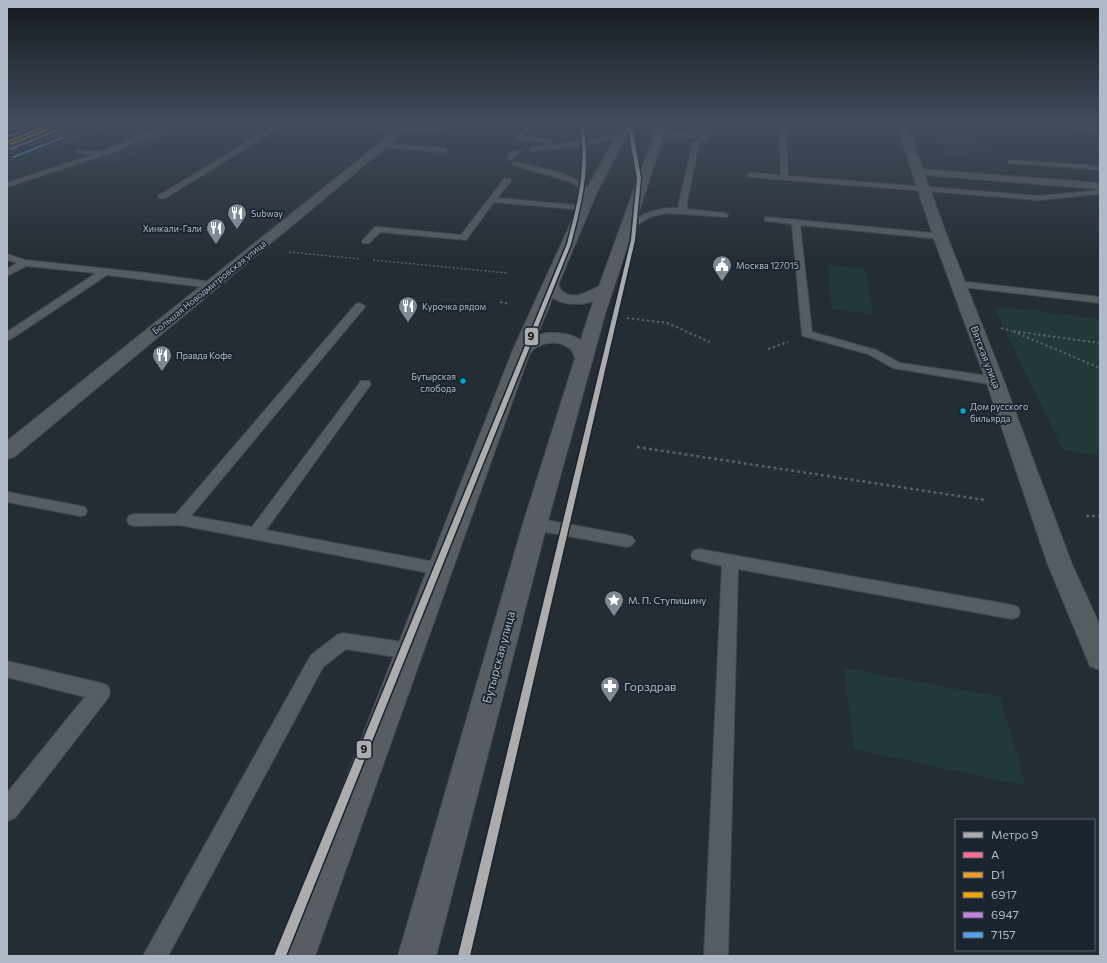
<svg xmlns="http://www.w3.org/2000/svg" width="1107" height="963" font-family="Commissioner,sans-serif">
  <rect width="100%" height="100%" fill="#252d34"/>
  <path fill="#22393a" d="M175,123H195C179,128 166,137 151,143L152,145L133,152C125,166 107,165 93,162C122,152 149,138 175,123Z
    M938,137L979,139L994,160L950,157Z
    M828,265L865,269L873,314L832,309Z
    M1004,307L1100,319V456L1063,450L995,309Z
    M844,668L1000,697L1026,786L854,749Z"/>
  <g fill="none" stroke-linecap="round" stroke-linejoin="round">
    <defs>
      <path id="service" d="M169,123L175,124L117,151L7,187V183L93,155L76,152V150L101,152Z
        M279,123H287L165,198H159L158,196Z
        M303,123H328L329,124L326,126Z
        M444,123L450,124L439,133L379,130L376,128L379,126L438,129Z
        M706,123H712L709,137L699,144L687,202V209L724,213L728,215L727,217L666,213L650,217L629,230H623L622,228L623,226C644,214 654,207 679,208V202L693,143L699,138L659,136L656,134L657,133L703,135Z
        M779,123H785L788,176L1039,196L1100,190V194L1039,200L748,177L747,175L751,173L781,175Z
        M829,123H835V125L830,126Z
        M1026,123H1050L1100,128V132Z
        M525,128L528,130L522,137L549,139L552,141L549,143L516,140V138Z
        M622,134L625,136L624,137L588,145L532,151L529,149L532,147L588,141Z
        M383,144L444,148L447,150L444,152L381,147V145Z
        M517,150L522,151L514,156L512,160H508L509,154Z
        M1011,160L1100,166V170L1009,163V161Z
        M515,162C543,169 574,171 594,194L593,196H587L577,186L568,181L513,165V163Z
        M504,179H510L511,181L497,198L584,206L588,208L584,210L494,202L466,240L380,232L369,243H363L362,241L375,227H378L461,235Z
        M765,217L943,234L944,236L943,238L940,239L800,225L812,332L876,350L900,363L995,377L999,379L1001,381L999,383L995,385L893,368L868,354L803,336L802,334L792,224L768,221H765Z
        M7,254L25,260L146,273L211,282L216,285L211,288L107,275L11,339L7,340V332L96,273L26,266L7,276V269L17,263L7,260Z
        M957,281L1100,297V303L954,286L952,284L954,282Z
        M360,303L365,306L364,308L191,516L252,527L361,381H369L371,384L266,530L440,563L446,564L448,569L446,574L440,575L180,525L134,526L129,524L127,520L129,516L134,514H176L356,304Z
        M7,492L80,506L85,507L87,511L85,515L80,516L7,502Z
        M535,518L627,535L632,537L635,541L632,545L627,547L535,530L530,528L528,524L530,520Z
        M699,549L1012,605L1018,607L1020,612L1018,617L1012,619L738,569L728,956H704L722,566L693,559L691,555L693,551Z
        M343,633L409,643L415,645L418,651L415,657L409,659L346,649L323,667L168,956H143L311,655L337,635Z
        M7,661L101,683L108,686L110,692L108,698L15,818L7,821V793L85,697L7,677Z"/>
      <path id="minor" d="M405,123H415L14,457L7,459V441Z
        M918,169L1100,183V189L914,174L912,172L914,170Z
        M551,279L556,280C559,283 558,288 562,291C579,305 597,281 611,285L614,288C600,308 547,312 544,283L546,280Z
        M546,333C569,332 586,336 593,360L590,364L584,365L578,364C574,359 574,351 569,348C559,340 543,342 534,349C531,351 530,354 527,356C523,358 519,357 515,356L512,352C521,340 532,337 546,333Z"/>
      <path id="tertiary" d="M896,123H906L947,236L1004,381L1071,562L1100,626V670L1090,666L1047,562L986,381L933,236Z"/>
      <path id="primary" d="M623,123H633L596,194L530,352L315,956H277L512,352L584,194Z
        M658,123H668L605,314L547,524L436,956H398L523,524L589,314Z"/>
    </defs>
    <use href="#service" stroke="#43494f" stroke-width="2"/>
    <use href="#minor" stroke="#43494f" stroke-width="2"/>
    <use href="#tertiary" stroke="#43494f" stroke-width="2"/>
    <use href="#primary" stroke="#424a51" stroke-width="2"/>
    <path stroke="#585f66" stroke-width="1" stroke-dasharray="1.5 1.5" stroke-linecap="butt" d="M803,130L814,131
      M95,133L106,129
      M849,134L882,136
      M50,149L60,145"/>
    <path stroke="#585f66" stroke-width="1.5" stroke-dasharray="2 2" stroke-linecap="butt" d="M289,252L360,259
      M373,260L507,273"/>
    <path stroke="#585f66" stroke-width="2" stroke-dasharray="2.5 2.5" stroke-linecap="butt" d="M500,302L510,304
      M627,318L667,323L710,342
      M1001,328L1012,331
      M1100,343L1012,331L1100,368
      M768,349L788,342"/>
    <path stroke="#585f66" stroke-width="2.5" stroke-dasharray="3 3" stroke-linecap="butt" d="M637,447L985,500
      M1086,516H1100"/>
    <use href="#service" fill="#555c62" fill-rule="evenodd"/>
    <use href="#minor" fill="#555c62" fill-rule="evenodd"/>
    <use href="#tertiary" fill="#555c62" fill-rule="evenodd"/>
    <use href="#primary" fill="#585d64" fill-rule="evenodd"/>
    <defs>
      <path id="rail" d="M41,125L45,123
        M7,152L89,123
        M7,161L114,123"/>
    </defs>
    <use href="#rail" stroke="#545a60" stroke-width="2"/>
    <use href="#rail" stroke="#19242f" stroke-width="1.5" stroke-dasharray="4.5" stroke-linecap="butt"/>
    <defs>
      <path id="rail-1" d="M40,123H44L7,138V136Z"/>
      <path id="rail-2" d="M46,129L49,130L11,145L8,144Z"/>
      <path id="rail-3" d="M52,123H56L7,143V141Z"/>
      <path id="rail-4" d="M58,129L61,130L11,150L8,149Z"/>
      <path id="rail-5" d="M61,137L64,138L14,158L11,157Z"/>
    </defs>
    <use href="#rail-1" stroke="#19242f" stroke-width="3"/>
    <use href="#rail-2" stroke="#19242f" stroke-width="3"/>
    <use href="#rail-3" stroke="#19242f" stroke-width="3"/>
    <use href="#rail-4" stroke="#19242f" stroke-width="3"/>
    <use href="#rail-5" stroke="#19242f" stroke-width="3"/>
    <use href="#rail-1" fill="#fa708b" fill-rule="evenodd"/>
    <use href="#rail-2" fill="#ed9f2d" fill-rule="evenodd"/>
    <use href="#rail-3" fill="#f7a600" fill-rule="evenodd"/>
    <use href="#rail-4" fill="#c483df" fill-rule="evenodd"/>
    <use href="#rail-5" fill="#53a3e8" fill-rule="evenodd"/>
    <defs>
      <path id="metro-1" d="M580,123H583C591,167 582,202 571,244L286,956H274L567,244C578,202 587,167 580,123Z
        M625,123H628L633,133L641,178L635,240L470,956H458L631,240L637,178L629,133Z"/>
    </defs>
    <use href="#metro-1" stroke="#19242f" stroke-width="3"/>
    <use href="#metro-1" fill="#adacac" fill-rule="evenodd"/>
  </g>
  <linearGradient id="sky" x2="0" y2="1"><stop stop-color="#14191d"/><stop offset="0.48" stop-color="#404c5c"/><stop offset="1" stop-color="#404c5c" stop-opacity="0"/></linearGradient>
  <rect width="1107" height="258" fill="url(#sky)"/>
  <defs>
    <symbol id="restaurant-pin" viewBox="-11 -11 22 30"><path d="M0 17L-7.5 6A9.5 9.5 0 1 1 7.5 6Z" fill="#7e8994" stroke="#19242f"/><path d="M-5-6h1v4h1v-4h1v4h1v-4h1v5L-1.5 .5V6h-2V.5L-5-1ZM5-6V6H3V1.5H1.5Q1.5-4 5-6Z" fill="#fff"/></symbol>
    <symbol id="civic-pin" viewBox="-11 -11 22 30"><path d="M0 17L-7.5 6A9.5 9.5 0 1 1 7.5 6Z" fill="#7e8994" stroke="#19242f"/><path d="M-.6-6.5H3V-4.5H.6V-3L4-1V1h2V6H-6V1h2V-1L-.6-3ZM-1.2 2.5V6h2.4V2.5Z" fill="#fff"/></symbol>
    <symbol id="sight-pin" viewBox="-11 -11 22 30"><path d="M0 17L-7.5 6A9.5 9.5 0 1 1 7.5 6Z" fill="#7e8994" stroke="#19242f"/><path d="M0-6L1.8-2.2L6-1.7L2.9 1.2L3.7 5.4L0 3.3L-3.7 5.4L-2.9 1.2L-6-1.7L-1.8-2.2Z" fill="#fff"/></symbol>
    <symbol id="pharmacy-pin" viewBox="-11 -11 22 30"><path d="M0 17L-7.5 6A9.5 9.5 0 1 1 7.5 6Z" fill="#7e8994" stroke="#19242f"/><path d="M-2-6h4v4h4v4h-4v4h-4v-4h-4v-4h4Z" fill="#fff"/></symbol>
  </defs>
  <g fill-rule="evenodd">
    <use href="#restaurant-pin" x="226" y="202" width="22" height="30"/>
    <use href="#restaurant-pin" x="205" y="217" width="22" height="30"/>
    <use href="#civic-pin" x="711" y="254" width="22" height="30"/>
    <use href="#restaurant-pin" x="397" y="295" width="22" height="30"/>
    <use href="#restaurant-pin" x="151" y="344" width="22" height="30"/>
    <use href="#sight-pin" x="603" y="589" width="22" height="30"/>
    <use href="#pharmacy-pin" x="599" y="675" width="22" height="30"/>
  </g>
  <g fill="#00a9ce" stroke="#19242f" stroke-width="1.5">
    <circle cx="463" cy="381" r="3.5"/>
    <circle cx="963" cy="411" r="3.5"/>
  </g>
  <g text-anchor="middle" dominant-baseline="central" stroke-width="3.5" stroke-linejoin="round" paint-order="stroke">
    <g font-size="9" fill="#aebac7" stroke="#19242f" text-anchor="start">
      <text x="251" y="213">Subway</text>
      <text x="202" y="228" text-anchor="end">Хинкали-Гали</text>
      <text x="736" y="265">Москва 127015</text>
      <text x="422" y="306">Курочка рядом</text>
      <text x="176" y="355">Правда Кофе</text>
    </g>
    <g font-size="9" fill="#aebac7" stroke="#19242f">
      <text transform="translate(209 287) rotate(-39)">Большая Новодмитровская улица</text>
    </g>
    <g font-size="9" fill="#aebac7" stroke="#19242f" text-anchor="end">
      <text x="456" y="376">Бутырская<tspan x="456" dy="12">слобода</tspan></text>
      <text x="970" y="406" text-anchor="start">Дом русского<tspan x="970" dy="12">бильярда</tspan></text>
    </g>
    <g font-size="10" fill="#aebac7" stroke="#19242f">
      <text transform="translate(986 357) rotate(69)">Вятская улица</text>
    </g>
    <g font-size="10" fill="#aebac7" stroke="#19242f" text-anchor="start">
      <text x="628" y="600">М. П. Ступишину</text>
    </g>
    <g font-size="12" fill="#aebac7" stroke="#19242f">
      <text transform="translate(498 657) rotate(-75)">Бутырская улица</text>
    </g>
    <g font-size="12" fill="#aebac7" stroke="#19242f" text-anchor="start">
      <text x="624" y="686">Горздрав</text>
    </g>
  </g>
  <g stroke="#19242f" stroke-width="1.5">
    <rect x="524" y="327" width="15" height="19" rx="4" fill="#adacac"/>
    <rect x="356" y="740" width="16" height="19" rx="4" fill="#adacac"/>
  </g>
  <g font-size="11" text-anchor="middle" font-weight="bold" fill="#111">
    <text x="531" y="340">9</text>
    <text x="364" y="753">9</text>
  </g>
  <rect width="1107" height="963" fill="none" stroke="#aebac7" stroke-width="16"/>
  <rect x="955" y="819" width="140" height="132" fill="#19242f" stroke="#55606c"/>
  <rect x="963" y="832" width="20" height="6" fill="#adacac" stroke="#55606c"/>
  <text x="991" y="839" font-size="12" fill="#aebac7">Метро 9</text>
  <rect x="963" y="852" width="20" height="6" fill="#fa708b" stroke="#55606c"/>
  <text x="991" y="859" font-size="12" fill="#aebac7">A</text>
  <rect x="963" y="872" width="20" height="6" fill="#ed9f2d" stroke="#55606c"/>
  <text x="991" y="879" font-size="12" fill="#aebac7">D1</text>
  <rect x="963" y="892" width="20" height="6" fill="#f7a600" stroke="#55606c"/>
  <text x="991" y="899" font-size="12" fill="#aebac7">6917</text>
  <rect x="963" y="912" width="20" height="6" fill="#c483df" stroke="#55606c"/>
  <text x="991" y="919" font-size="12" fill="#aebac7">6947</text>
  <rect x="963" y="932" width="20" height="6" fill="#53a3e8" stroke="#55606c"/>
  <text x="991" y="939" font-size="12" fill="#aebac7">7157</text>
</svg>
